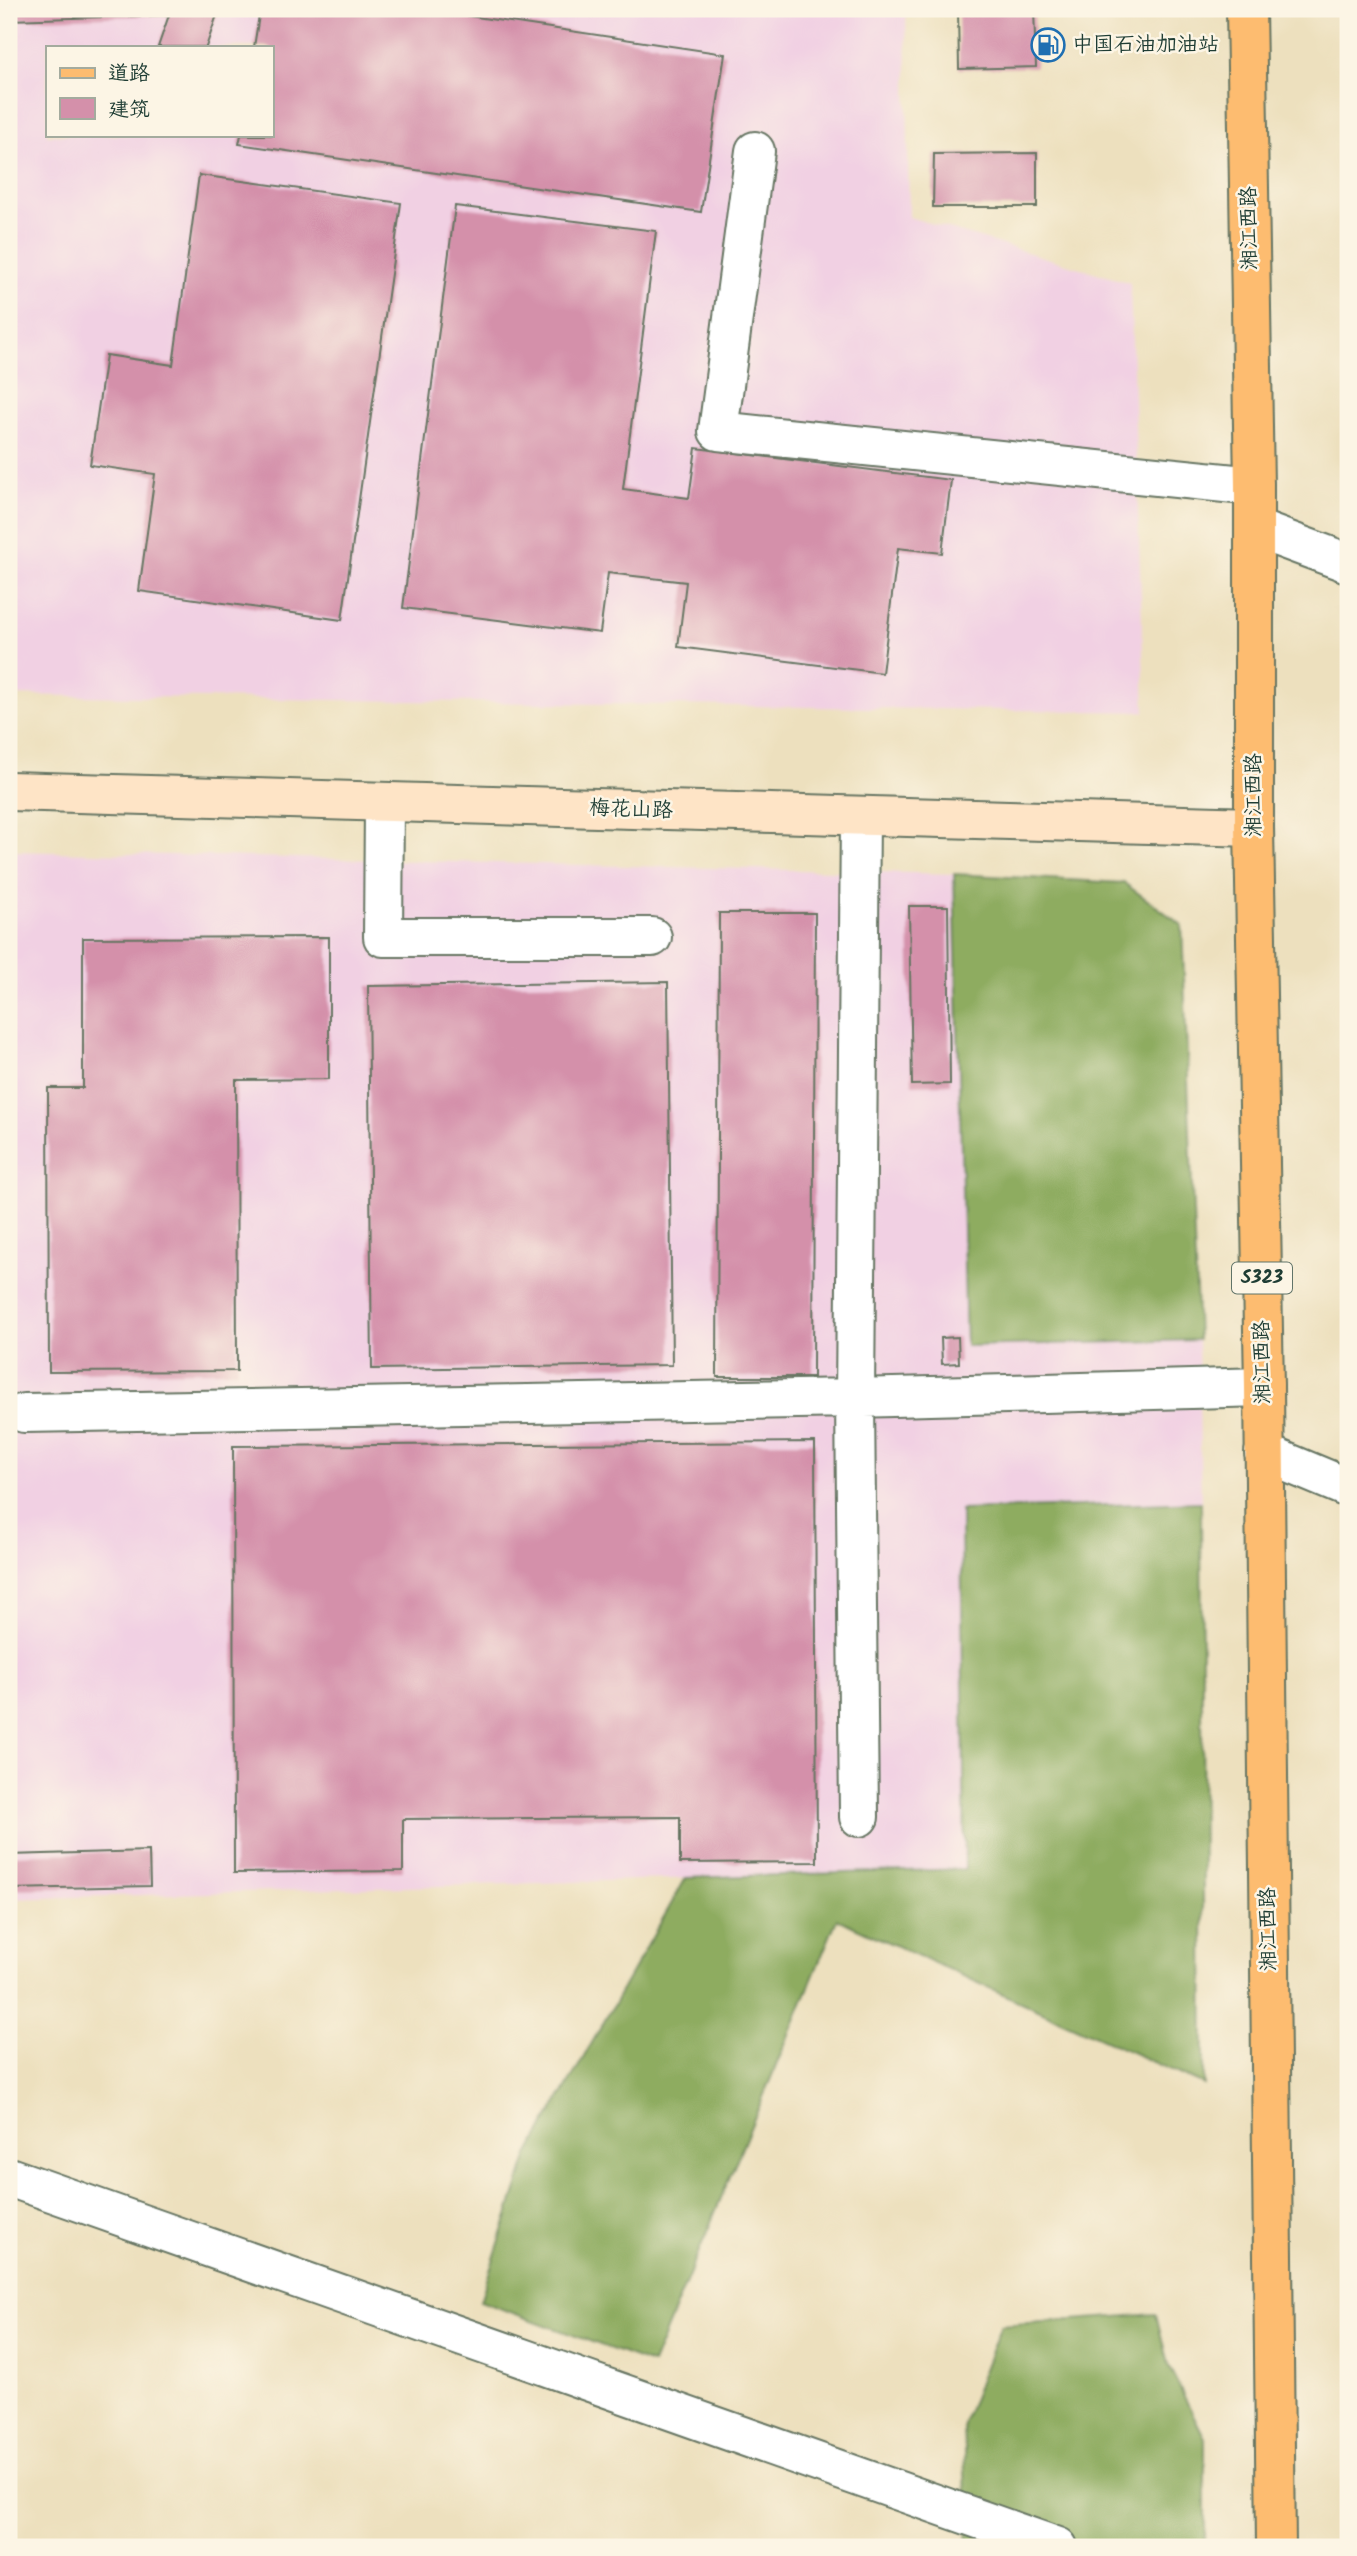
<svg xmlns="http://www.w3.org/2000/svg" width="1357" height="2556" font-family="Kalam,'LXGW WenKai TC',sans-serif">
  <rect width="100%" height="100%" fill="#fcf5e5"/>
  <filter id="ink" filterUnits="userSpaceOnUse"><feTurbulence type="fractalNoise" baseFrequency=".0143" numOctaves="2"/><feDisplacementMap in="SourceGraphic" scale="14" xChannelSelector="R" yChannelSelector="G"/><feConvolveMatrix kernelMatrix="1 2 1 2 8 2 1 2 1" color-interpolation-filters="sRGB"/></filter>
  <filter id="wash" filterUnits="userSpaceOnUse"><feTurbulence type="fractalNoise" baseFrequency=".00686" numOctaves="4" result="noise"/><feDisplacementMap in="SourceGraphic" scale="28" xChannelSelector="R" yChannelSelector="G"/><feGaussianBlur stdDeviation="1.57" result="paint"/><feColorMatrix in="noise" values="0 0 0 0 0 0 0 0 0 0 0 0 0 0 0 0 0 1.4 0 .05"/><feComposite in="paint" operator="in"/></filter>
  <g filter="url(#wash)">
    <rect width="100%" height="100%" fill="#ede0be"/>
    <path fill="#f1d0e3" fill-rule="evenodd" d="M9,9H906L909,217L1130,283L1145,712L9,695ZM47,47H271V135H47Z
      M9,851L954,874L966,1346L1198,1340L1201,1502L961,1510L965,1870L9,1899Z"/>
    <path fill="#8eac60" stroke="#56744a" stroke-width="2" d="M954,874L1124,883L1182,925L1198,1340L966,1346Z
      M1201,1502L1204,2085L837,1919L652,2364L480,2301L528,2155L686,1878L965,1869L961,1510Z
      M1156,2314L1168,2365L1205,2438V2547H968L963,2424L1001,2325Z"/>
    <g id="blocks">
      <path fill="#d490aa" d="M9,9H219L206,47H158L169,15L9,20Z
        M260,9H422L725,54L701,212L239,144L241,135H271V47H254Z
        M958,9H1034L1036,67L959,69Z
        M1037,153V207H933L934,154Z
        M199,175L401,203L342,620L139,591L155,474L90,465L106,355L173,365Z
        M455,206L656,231L623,489L689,498L696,448L951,480L942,553L898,548L882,673L678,647L686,582L608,573L600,633L403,608Z
        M909,906H948L950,1084L912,1085Z
        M719,913H815L813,1377H717Z
        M329,937V1079L236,1080L237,1371L49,1372L48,1088H83V938Z
        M668,982L672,1365L372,1369L368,986Z
        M958,1337L959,1363L942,1364L941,1338Z
        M815,1442L817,1862L680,1863V1817L403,1819V1871L234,1873L233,1446Z
        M149,1851L150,1886L9,1889V1855Z"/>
    </g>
  </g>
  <g filter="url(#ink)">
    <use href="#blocks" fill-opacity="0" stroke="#677664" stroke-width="2"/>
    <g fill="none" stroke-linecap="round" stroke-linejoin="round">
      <defs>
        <path id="street" d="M755,151L718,431L1254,486
          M1254,528L1348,563
          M384,804L383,937H652
          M24,1413L855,1398L1264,1387
          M1264,1453L1348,1488
          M859,1817L855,1398L860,817
          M9,2177L1058,2547"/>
        <path id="secondary" d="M9,791L1254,827"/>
        <path id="primary" d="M1246,9L1254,486V827L1264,1387L1276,2547"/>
      </defs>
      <use href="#street" stroke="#677664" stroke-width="42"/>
      <use href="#secondary" stroke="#677664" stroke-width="42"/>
      <use href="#primary" stroke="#677664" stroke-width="42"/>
      <use href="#street" stroke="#fff" stroke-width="38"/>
      <use href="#secondary" stroke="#fee4c6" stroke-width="38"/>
      <use href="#primary" stroke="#fdbc70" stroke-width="38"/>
    </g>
  </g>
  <defs>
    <symbol id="fuel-ring" viewBox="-11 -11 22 22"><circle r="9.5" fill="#fcf5e5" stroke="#1f6fb2" stroke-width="1.5"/><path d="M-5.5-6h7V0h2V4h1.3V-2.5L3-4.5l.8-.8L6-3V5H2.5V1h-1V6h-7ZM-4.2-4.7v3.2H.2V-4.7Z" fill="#1f6fb2"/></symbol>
  </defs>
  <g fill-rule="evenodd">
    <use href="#fuel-ring" x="1029" y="26" width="38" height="38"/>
  </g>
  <g text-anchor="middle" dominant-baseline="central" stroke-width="5" stroke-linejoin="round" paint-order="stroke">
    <rect fill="#fcf5e5" stroke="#617469" stroke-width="2" x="1232" y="1262.5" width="60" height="31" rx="5"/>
    <g font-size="19" font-weight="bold" fill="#1f3d34">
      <text x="1262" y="1278">S323</text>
    </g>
    <g font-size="21" fill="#1f3d34" stroke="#fcf5e5" text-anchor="start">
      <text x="1072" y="45">中国石油加油站</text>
    </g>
    <g font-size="21" fill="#1f3d34" stroke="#fcf5e5">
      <text transform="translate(1250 228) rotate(-91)">湘江西路</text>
      <text transform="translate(1254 795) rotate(-90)">湘江西路</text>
      <text transform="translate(631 810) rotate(2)">梅花山路</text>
      <text transform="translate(1263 1362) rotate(-91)">湘江西路</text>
      <text transform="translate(1269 1929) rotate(-91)">湘江西路</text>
    </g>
  </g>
  <rect width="1357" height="2556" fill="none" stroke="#fcf5e5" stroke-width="35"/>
  <rect x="46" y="46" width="228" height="91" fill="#fcf5e5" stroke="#a4ab9e" stroke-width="2"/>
  <rect x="60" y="68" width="35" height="10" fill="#fdbc70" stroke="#a4ab9e" stroke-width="2"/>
  <text x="108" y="80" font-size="21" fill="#1f3d34">道路</text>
  <rect x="60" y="98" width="35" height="21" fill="#d490aa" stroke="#a4ab9e" stroke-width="2"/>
  <text x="108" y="116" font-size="21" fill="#1f3d34">建筑</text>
</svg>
